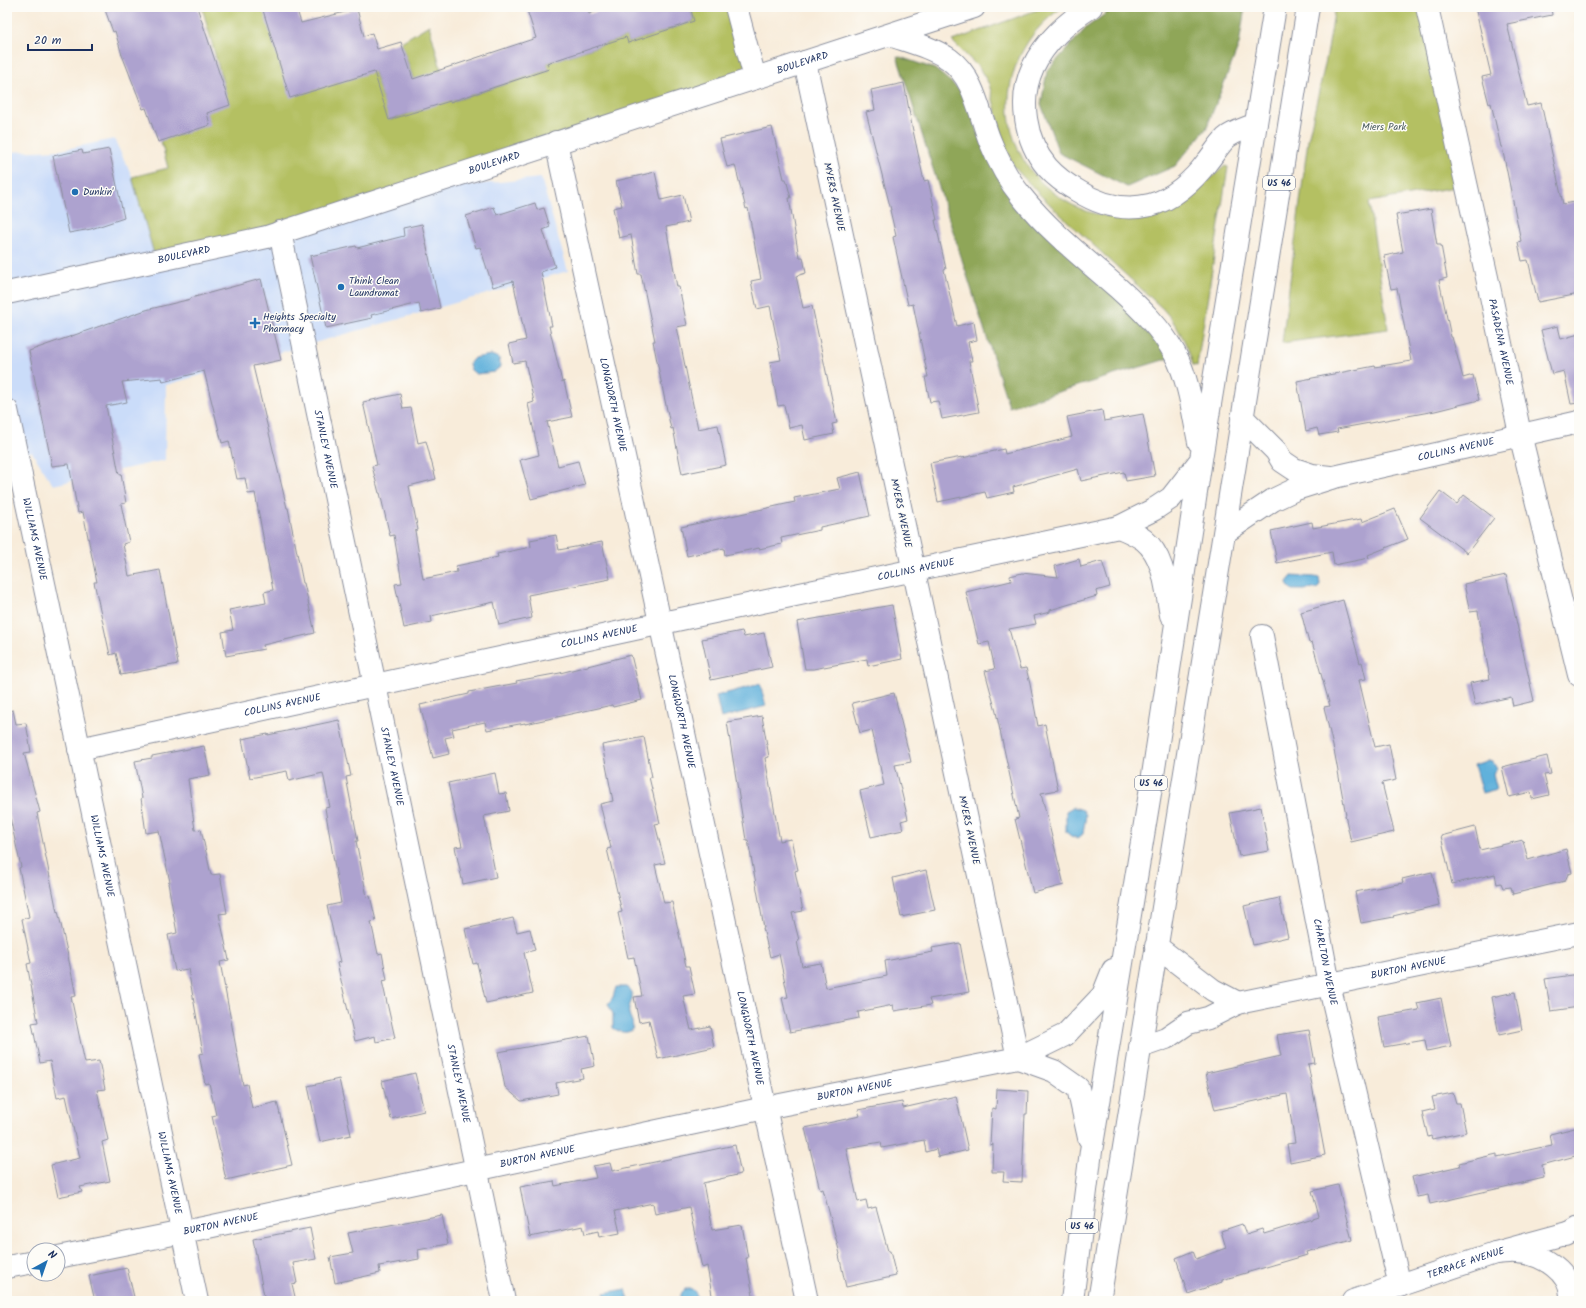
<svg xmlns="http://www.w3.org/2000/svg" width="1586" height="1308" font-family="Kalam,sans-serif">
  <rect width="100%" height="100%" fill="#fdfcf7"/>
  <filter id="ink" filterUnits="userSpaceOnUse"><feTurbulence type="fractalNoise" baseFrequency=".025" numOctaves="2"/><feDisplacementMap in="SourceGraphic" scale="8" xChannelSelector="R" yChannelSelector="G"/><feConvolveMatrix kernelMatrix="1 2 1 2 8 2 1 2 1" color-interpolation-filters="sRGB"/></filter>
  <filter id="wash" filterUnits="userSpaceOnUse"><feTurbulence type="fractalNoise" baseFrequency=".012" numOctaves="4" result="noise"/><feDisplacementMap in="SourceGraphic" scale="16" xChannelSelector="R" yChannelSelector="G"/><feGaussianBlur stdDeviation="0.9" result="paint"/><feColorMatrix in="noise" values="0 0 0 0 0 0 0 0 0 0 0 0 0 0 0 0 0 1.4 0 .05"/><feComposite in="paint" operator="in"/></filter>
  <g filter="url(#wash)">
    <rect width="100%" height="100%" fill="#f8ecda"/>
    <path fill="#cadcf9" d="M114,139L151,215L541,178L568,271L166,385L165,460L53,485L32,452L7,457V152L61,150Z"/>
    <path fill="#b4c062" stroke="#687860" d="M202,7H262L374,72L390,120L423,109L401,42L429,25L450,102L549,70L547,63L626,37L628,43L694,21L690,7H736L755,78L156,261L132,177L168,168L157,126L226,94Z
      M1045,7H1063C995,52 988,148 1058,196C1076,209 1098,217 1120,217C1126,217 1189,195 1195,191C1205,184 1215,174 1225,166L1228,167L1197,366L1193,365C1187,343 1178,326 1163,309L1065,219L1039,194L1014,167L1004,143L989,84L979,68L952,41Z
      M1335,7H1432L1467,185L1369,202L1388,329L1282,343L1308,140L1327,55Z"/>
    <path fill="#8fa658" stroke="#556a5b" d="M1115,7H1245L1239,45L1206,129L1175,166L1127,187L1059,153L1041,104L1047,71L1087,27Z
      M897,56L935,69L959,89L968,103L984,149L1170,358L1009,407Z"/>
    <path fill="#61b1db" stroke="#3e709c" d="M491,355L499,358L500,367L494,372L476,374L471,370L469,364L474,358Z
      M1292,576C1299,577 1315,576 1319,578L1320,584L1319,587L1316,589L1313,588L1305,590H1292L1288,586L1287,582Z
      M760,684L766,706L721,718L716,696Z
      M1489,760L1493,762L1497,769L1493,774L1497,789L1482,793L1474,765Z
      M1073,807L1083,810L1086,815L1083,834L1078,838L1071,836L1066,832V811Z
      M616,987H626C629,989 631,991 632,995C633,1000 630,1003 629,1008C627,1017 635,1020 632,1030C626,1034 619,1032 613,1028V1014L608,1004L613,997Z
      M626,1289L629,1301H606L604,1293Z
      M685,1289H692L696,1293L698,1301H681C680,1295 681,1293 685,1289Z"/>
    <g id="blocks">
      <path fill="#ada2cf" d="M104,7H197L230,105L207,113L210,125L158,142L146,108L143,109L122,55L115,31L113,32Z
        M262,7H296L301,23L357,9L364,36L372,33L377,49L401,42L413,79L536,38L526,7H588L589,14L610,7H690L694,21L628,43L626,37L547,63L549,69L450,102V101L389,120L374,72L290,98Z
        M1475,7H1551L1552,15L1507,24L1527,106L1541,103L1563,204L1579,201V294L1538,302L1528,260L1522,261L1518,242L1521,241L1502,147H1501L1491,103L1489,104L1482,77L1491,75Z
        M904,83L912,126L924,181L928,180L937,220H935L946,269L944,270L957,326L974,322L977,340L968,342L972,361H969L979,412L942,419L938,401L930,402L925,377H928L913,304L908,305L893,237L896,236L890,210H891L866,112L875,110L871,90Z
        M772,127L784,179H786L791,198H789L799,257H803L806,273L796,276L803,308L812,306L837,423L832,424L834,434L805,440L802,425L789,428L784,405L778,406L770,362L781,360L770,306L757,309L751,281L761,279L748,208L746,209L735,165L727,167L720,139Z
        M109,149L124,218L91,229L69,233L53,156L82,150L83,154Z
        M655,172L661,200L683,195L689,222L666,227L677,287H679L687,325L677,327L698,429L718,425L726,465L682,474L673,428L671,429L663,391L653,341H655L641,274H638L631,235L619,238L613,208L622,206L616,181Z
        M535,203L537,210L544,208L550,227L543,230L555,267L541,272L552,326H549L562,382L564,381L572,417L547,422L558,466L578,461L585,485L531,499L520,460L539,455L528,404L534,402L525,361L513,363L509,344L526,340L513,281L493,287L480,247L476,248L466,216L494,207L497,215Z
        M1431,209L1437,245H1441L1447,278L1439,280L1451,337H1452L1463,378L1473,375L1479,400L1435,411L1337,429L1338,432L1319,435L1317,428L1306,431L1297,381L1375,366V367L1411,361L1397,288L1391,289L1384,256L1403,252L1396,215Z
        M422,224L440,308L421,313L419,303L371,315L372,318L326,328L310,256L356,246L357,248L404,236L403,228Z
        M261,279L281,360L253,366L287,508H288L303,583H304L315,633L263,645L264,649L226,656L222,632L233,630L229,610L266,603L264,592L273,590L255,493L248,494L245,478L237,479L229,441L222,443L204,371L163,382L162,378L122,382L127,402L106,406L119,474H121L126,503L121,504L129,542L123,544L129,576L160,570L178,664L121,675L116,653L110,655L94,582H97L83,512L78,513L69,464L52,466L29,351L146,310L191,299V298Z
        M1558,326L1561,339L1579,334V403L1571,404L1564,371L1552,374L1541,330Z
        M400,394L403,409L411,408L418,443L426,441L436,479L409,486L418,530L415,531L423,579L457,572L456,566L498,557L497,554L531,547L530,540L556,535L559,550L602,542L610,579L528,595L532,618L499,625L494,602L431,616L432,622L404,628L395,584L402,583L394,535L390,536L380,493H379L372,466L377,465L363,402Z
        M1102,410L1104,421L1143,414L1155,476L1126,481L1124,472L1081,481L1078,469L1013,487L1014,492L987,498L985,492L938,502L930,463L962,457V458L1004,449L1005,454L1072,437L1067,417Z
        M860,472L870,516L820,527V530L781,538L782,544L759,549V548L725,555L724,548L687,556L681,527L795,502L794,498L840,489L837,478Z
        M1440,491L1457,504L1464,495L1494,518L1467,553L1420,518Z
        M1395,509L1408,539L1368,555L1369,558L1334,565L1332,552L1277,563L1271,531L1312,522L1313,528L1361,519L1362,522Z
        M1079,559L1081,567L1102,561L1110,587L1096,591L1097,596L1050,610V612L1034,616L1036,624L1009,629L1020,669L1026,668L1030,684L1038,726L1045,724L1058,790L1041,793L1064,885L1033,893L1015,819L1019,818L996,712L985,671L995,669L989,642L979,644L966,592L1011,581L1010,576L1022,573L1058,577L1055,566Z
        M1506,575L1534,701L1513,706L1511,697L1475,705L1470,683L1490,679L1478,611L1470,612L1464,584Z
        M1343,600L1360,663L1362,662L1366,679L1359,680L1375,747L1389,744L1396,780L1382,783L1394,832L1351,842L1345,815H1346L1335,755L1324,707L1330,706L1312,642L1309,643L1301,612Z
        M892,605L902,659L868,666L867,659L813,669H805L797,622Z
        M742,631L744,637L764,633L772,667L711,680L702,639Z
        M631,655L642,700L613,707L612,705L525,724V723L487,730L485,722L452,729L454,736L445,738L449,754L433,758L420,705L469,694V692L517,683L516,681L560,673Z
        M894,693L911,762L895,765L908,819L901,821L903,830L871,837L860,791L884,785L872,730L860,733L852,703Z
        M13,710L16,724L26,723L31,752L24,753L40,812L37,813L57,912L58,911L68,956L76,996L71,997L85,1063L99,1061L105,1089L97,1090L108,1140L102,1142L110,1181L80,1187L82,1192L58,1197L51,1165L80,1158L66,1096L57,1098L50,1061L40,1063L32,1023L38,1022L27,964L31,963L22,919L29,917L19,868L21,867L7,804V711Z
        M762,716L769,757L765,758L780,841L791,839L798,870L795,871L803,911L792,913L799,940L797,941L802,966L821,963L826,988L887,976L885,961L933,952L932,948L960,943L969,992L929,999L931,1005L894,1011L893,1005L858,1012L859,1018L790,1032L782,998L788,997L779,954L770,957L763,928H764L748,840H746L727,722Z
        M339,720L351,776L346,777L358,841H356L367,897L370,896L376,921L371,922L378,954L382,953L387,980L382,981L395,1038L376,1042L375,1036L355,1041L337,963L340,962L327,906L341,903L325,808L330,807L323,773L289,781L287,771L250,778L242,739L268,734V735Z
        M644,737L652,777H649L660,823L655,824L665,863L655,865L664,903L672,902L686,966H689L695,994L683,996L691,1030L710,1026L714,1047L658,1059L649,1020L639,1022L634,997L642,996L634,957L628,958L618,913L622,912L607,849L611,848L600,804L613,801L602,745Z
        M204,746L210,775L188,779L195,830L201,829L211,875L220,874L227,913L219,914L229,960L220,962L243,1085L247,1084L252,1108L277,1102L292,1165L226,1180L212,1116L216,1115L209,1083L205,1084L199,1054L203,1053L188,969L175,971L168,935L177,933L168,883L170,882L159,831L146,833L141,798H142L135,761L152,758V756Z
        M1547,756L1551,774L1544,775L1549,795L1532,799L1531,792L1509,797L1502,767Z
        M495,773L499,794L506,793L509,811L484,816L496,877L463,884L455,847L462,846L448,783Z
        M1261,807L1269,851L1239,856L1230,813Z
        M1475,827L1480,850L1523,840L1528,860L1566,849L1572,873L1568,874L1565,881L1513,894L1511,887L1503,888L1501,883L1497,884L1495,874L1452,884L1441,836Z
        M926,870L935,910L901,917L893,878Z
        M1432,872L1439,905L1393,916L1394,917L1361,923L1355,892L1403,883L1402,879Z
        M1279,898L1288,937L1253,945L1244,906Z
        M513,918L517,932L530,929L535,950L524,953L533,993L486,1003L477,963L473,964L465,929Z
        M1579,974V1007L1551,1011L1545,979Z
        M1515,992L1522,1030L1499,1035L1492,997Z
        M1441,998L1451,1046L1427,1051L1425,1040L1384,1047L1378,1017L1419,1010L1417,1003Z
        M1309,1030L1315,1063L1308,1064L1325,1155L1290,1162L1287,1144L1295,1143L1287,1094L1215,1110L1206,1073L1281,1056L1277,1035Z
        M589,1036L595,1066L581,1069L583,1078L556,1083L558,1094L521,1101L505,1087L498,1052Z
        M415,1073L424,1111L391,1119L382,1081Z
        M339,1079L351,1135L320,1142L308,1086Z
        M997,1089L1028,1091L1027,1114H1025L1022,1182L1003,1181L1004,1172H992L993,1144L990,1145L992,1108L996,1109Z
        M1453,1093L1456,1103H1460L1466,1132L1432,1139L1431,1136L1428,1137L1422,1112L1435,1109L1432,1097Z
        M956,1096L968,1150L938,1157L936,1149L926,1152L924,1140L882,1148L881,1142L846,1148L858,1202L866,1200L868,1209L876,1207L888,1251H890L896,1276L846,1287L839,1255L840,1254L823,1189L820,1190L805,1128L860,1116L858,1110L902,1102L903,1108Z
        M1579,1127V1155L1542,1165L1544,1178L1430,1204L1428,1195L1417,1197L1412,1177L1460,1166L1459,1163L1497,1154V1157L1552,1145L1550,1134Z
        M735,1145L741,1174L703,1183L712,1230L742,1225L748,1258H746L754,1301H713L707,1266L702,1268L689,1207L655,1214L653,1203L615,1211L620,1233L599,1237L598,1231L585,1234L583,1226L530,1237L520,1187L554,1181L555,1186L596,1178L593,1166L610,1163L612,1171Z
        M1338,1185L1352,1240L1306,1252L1307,1255L1222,1280V1282L1188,1294L1176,1258L1193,1251L1196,1259L1226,1248L1221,1231L1242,1224L1246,1234L1262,1229L1264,1234L1313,1219V1218L1319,1216L1312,1191Z
        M442,1215L448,1244L418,1250L419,1259L379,1266L380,1273L335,1283L330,1257L353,1253L348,1233Z
        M310,1228L316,1259L293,1263L297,1283L292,1284L296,1301H265L253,1239Z
        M127,1268L135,1301H95L89,1276Z"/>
    </g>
  </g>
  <g filter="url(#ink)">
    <use href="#blocks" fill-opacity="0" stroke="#8a8e9c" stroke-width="1"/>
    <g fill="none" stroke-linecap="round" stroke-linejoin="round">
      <defs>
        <g id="street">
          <path d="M736,7L755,78"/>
          <path id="s1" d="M1427,7L1488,282L1520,434L1579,675"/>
          <path id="s2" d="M556,142L807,1301"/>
          <path id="s3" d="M280,232L504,1301"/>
          <path id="s4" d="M1334,477L1579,422"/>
          <path id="s5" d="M1262,636L1329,984L1400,1286"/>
          <path id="s6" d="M79,749L681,619L1119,527"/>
          <path id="s7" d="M1238,1003L1579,933"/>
          <path id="s8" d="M58,1257L208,1227L765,1108L1018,1058L805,62"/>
          <path d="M7,1267L34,1262"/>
        </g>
        <g id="secondary">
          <path id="s9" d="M7,293L267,237L974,7"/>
          <path id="s10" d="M7,410L197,1301"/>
          <path id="s11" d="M1353,1301L1495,1253L1579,1230"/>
        </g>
        <path id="highway" d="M1091,7C1068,21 1044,43 1033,67C1018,99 1025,141 1047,167C1056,177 1067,185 1078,191C1100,205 1125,211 1150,205C1172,200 1194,180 1207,162C1213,155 1219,145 1226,138C1233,132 1247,128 1256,124
          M890,35C910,42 931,47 949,59C975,78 979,114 990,141C998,161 1008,180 1022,197C1049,231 1085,259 1118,288C1140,308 1161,328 1175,354C1189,380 1193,413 1199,442
          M1242,417L1276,451L1282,461L1294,469L1312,475L1330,477
          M1119,527C1128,531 1136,534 1144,540C1165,557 1166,590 1171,615
          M1119,527L1153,510L1171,498L1200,461
          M1224,533L1273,500L1296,489L1334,477
          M1156,946L1213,990L1238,1003
          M1140,1047L1166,1038L1188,1023L1208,1018L1238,1003
          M1018,1058L1065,1035L1103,995L1113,970
          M1018,1058L1054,1071L1078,1088L1089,1138
          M1566,1235L1579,1227
          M1495,1253C1502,1253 1509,1251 1516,1252C1541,1253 1574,1272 1571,1301
          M1072,1301L1091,1151L1153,775L1202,453L1275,7
          M1099,1301L1224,533L1308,7"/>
      </defs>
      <use href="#street" stroke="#8a8e9c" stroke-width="24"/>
      <use href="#secondary" stroke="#8a8e9c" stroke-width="24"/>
      <use href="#highway" stroke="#8a8e9c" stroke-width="24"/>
      <use href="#street" stroke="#fff" stroke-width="22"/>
      <use href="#secondary" stroke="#fff" stroke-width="22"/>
      <use href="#highway" stroke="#fff" stroke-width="22"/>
    </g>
  </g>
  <g fill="#1f6fb2" stroke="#fdfcf7" stroke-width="1.5">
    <circle cx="75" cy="192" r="4"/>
    <circle cx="341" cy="287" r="4"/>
    <path d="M253 317h4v4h4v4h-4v4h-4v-4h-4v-4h4z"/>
  </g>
  <g text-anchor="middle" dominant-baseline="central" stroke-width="3" stroke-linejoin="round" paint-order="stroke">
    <g fill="#fdfcf7" stroke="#5f6c8c" stroke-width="1">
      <rect x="1263" y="176" width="32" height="14" rx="3"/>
      <rect x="1135" y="776" width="32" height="14" rx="3"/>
      <rect x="1066" y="1219" width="32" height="14" rx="3"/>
    </g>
    <g font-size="9" font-weight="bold" fill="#1b2f5e">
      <text x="1279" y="183">US 46</text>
      <text x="1151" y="783">US 46</text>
      <text x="1082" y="1226">US 46</text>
    </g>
    <g font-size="10" fill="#1b2f5e" stroke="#fdfcf7">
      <text stroke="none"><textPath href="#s9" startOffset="829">BOULEVARD</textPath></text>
      <text stroke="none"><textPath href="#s9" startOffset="505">BOULEVARD</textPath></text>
      <text transform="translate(834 197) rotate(78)">MYERS AVENUE</text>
      <text stroke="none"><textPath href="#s9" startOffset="181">BOULEVARD</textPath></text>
      <text stroke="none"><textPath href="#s1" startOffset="343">PASADENA AVENUE</textPath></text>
      <text stroke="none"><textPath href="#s2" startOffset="269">LONGWORTH AVENUE</textPath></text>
      <text stroke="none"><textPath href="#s4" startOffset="125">COLLINS AVENUE</textPath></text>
      <text stroke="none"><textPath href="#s3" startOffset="222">STANLEY AVENUE</textPath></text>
      <text transform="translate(901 513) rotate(78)">MYERS AVENUE</text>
      <text stroke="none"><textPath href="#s10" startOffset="132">WILLIAMS AVENUE</textPath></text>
      <text stroke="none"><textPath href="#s6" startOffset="856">COLLINS AVENUE</textPath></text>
      <text stroke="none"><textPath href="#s6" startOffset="532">COLLINS AVENUE</textPath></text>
      <text stroke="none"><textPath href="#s6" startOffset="208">COLLINS AVENUE</textPath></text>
      <text stroke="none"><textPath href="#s2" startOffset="593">LONGWORTH AVENUE</textPath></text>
      <text stroke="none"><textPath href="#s3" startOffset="546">STANLEY AVENUE</textPath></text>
      <text transform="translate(969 830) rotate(78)">MYERS AVENUE</text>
      <text stroke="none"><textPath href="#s10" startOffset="456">WILLIAMS AVENUE</textPath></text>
      <text stroke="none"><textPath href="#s5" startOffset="332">CHARLTON AVENUE</textPath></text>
      <text stroke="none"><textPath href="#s7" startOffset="174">BURTON AVENUE</textPath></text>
      <text stroke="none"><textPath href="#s2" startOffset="917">LONGWORTH AVENUE</textPath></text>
      <text stroke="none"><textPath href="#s3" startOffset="870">STANLEY AVENUE</textPath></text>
      <text stroke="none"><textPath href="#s8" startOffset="814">BURTON AVENUE</textPath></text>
      <text stroke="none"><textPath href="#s8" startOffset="490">BURTON AVENUE</textPath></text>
      <text stroke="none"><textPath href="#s10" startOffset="780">WILLIAMS AVENUE</textPath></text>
      <text stroke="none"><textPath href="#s8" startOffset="166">BURTON AVENUE</textPath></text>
      <text stroke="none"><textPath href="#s11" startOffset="119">TERRACE AVENUE</textPath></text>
    </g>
    <g font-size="10" fill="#495a5f" stroke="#fdfcf7">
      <text x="1384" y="127">Miers Park</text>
    </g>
    <g font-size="10" fill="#1b2f5e" stroke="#fdfcf7" text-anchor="start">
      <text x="83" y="192">Dunkin'</text>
      <text x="349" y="281">Think Clean<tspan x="349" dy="12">Laundromat</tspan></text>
      <text x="263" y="317">Heights Specialty<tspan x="263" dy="12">Pharmacy</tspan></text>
    </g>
  </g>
  <rect width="1586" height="1308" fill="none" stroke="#fdfcf7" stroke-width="24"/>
  <g transform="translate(46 1262) rotate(40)"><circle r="19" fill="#fdfcf7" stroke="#a3aaba"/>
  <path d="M0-3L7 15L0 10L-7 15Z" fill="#1f6fb2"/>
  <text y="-6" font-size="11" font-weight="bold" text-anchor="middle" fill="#1b2f5e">N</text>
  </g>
  <path d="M28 44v6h64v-6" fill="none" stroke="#1b2f5e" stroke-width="2"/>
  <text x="34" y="44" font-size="12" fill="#1b2f5e" stroke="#fdfcf7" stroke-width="3" paint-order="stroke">20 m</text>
</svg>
